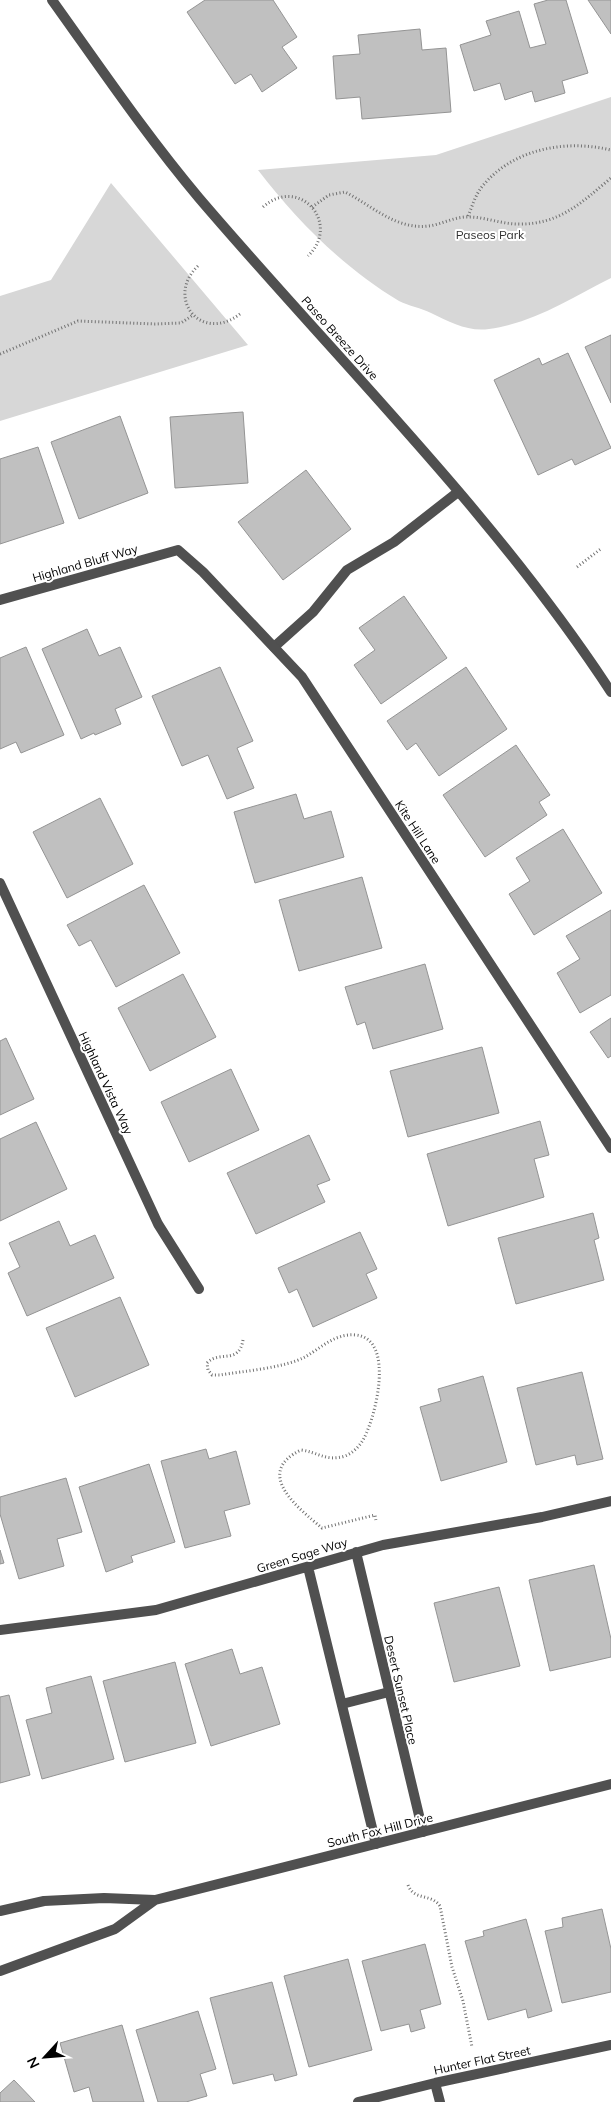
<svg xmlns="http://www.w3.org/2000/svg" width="611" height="2102" font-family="Mulish,sans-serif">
  <rect width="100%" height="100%" fill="#fff"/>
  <path fill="#d7d7d7" d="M611,97V278C571,298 534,323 489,329C468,332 450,322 431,313C421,308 409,306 399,301C344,268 297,221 258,170L436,155Z
    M111,183L248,345L0,421V296L51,280Z"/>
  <path fill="#c0c0c0" stroke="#949494" d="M205,0H273L297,37L282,47L297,68L262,92L251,74L235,84L187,12Z
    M548,0H566L588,73L562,81L565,93L535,102L532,91L505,100L500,83L474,91L460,45L491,35L486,21L519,11L530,48L546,44L534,4Z
    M588,0H611V34Z
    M420,29L422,50L446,48L451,112L362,119L360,97L336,99L333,56L360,54L358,35Z
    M611,335V403L585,347Z
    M568,353L611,448L575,465L572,459L538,475L494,380L539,358L542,365Z
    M243,412L248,483L175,488L170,417Z
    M120,416L148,493L79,519L51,442Z
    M38,447L64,523L0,544V459Z
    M306,470L351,529L283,580L238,522Z
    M404,596L447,658L381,704L354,665L375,650L359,628Z
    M87,629L99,656L120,647L142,697L115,709L121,724L95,735L94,733L81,739L42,649Z
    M26,647L64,735L21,753L16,742L0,749V658Z
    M220,667L253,741L237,748L254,788L227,799L208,755L182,766L152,696Z
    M466,667L507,729L439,776L416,743L407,750L387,721Z
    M516,745L550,795L539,802L547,815L485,857L443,795Z
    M296,794L304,819L331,811L344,857L255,883L234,812Z
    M100,798L133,864L67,898L33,832Z
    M563,829L602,893L534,935L509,894L530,881L516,858Z
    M362,877L382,948L299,971L279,900Z
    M144,885L180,953L116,987L91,940L79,946L67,925Z
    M611,910V995L580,1013L557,973L580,959L566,936Z
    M425,964L443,1029L373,1049L365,1022L357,1025L345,987Z
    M183,974L216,1037L150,1071L118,1008Z
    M611,1018V1056L608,1058L590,1032Z
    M6,1038L34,1099L0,1115V1041Z
    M482,1047L499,1113L408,1137L390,1071Z
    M231,1069L259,1130L189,1162L161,1102Z
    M540,1121L549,1155L534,1159L544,1197L448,1226L427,1154Z
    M36,1122L67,1189L0,1221V1139Z
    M309,1135L330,1180L317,1185L325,1202L256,1234L227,1173Z
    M593,1213L599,1238L594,1240L604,1280L516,1304L498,1238Z
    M59,1221L70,1246L95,1235L114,1278L27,1316L8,1273L20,1267L9,1243Z
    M360,1232L377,1269L366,1274L377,1298L313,1327L297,1289L289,1293L278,1268Z
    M120,1297L149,1365L75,1397L46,1328Z
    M582,1372L603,1459L577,1465L575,1455L536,1465L517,1388Z
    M483,1376L507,1462L441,1481L420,1407L441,1401L438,1389Z
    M206,1449L209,1459L236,1451L250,1504L224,1511L231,1536L185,1548L161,1461Z
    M149,1464L175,1542L131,1556L133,1562L106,1572L79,1487Z
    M66,1478L82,1532L57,1539L64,1566L19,1579L0,1514V1497Z
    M0,1550L4,1563L0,1564Z
    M594,1565L611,1639V1657L550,1671L529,1580Z
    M499,1587L520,1666L454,1682L434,1603Z
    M232,1649L240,1674L262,1667L280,1724L211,1746L185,1664Z
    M175,1662L196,1743L125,1762L103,1681Z
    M91,1676L114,1759L42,1779L26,1720L52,1713L46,1688Z
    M9,1695L30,1775L0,1783V1697Z
    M602,1909L611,1949V1992L562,2003L545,1931L563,1927L562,1918Z
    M526,1919L552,2011L528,2018L526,2009L488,2020L465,1941L484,1936L483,1931Z
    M425,1944L441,2004L420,2010L425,2028L411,2032L409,2024L381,2031L362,1961Z
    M348,1959L372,2050L309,2067L284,1976Z
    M272,1982L297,2075L275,2081L273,2074L233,2084L210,1998Z
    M198,2011L216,2069L200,2074L207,2096L186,2102H158L136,2030Z
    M122,2025L144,2102H93L89,2087L74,2092L60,2043Z
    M14,2080L35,2102H0V2093Z"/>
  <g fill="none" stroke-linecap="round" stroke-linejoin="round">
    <path stroke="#727272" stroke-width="3" stroke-dasharray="1 2.5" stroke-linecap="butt" d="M263,207C299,175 342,223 308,256
      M312,207L329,195L345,192C371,205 396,230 428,226C441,225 455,216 469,217C485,217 501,224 518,224C559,225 581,203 611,178
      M468,216C472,207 475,196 481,188C511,149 565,139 611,150
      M198,266C165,297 200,344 240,314
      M0,354L78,321L155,324L181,323L193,315
      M577,567L602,548
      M243,1340C239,1365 219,1350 207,1363L208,1370L212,1375H220C244,1371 284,1368 305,1357C321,1348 335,1333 356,1335C395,1339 376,1416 364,1438C360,1446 353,1453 345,1456C326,1462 318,1452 301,1450C253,1473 298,1508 322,1528L375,1515L376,1521
      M408,1885C414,1901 431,1893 440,1906L452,1967L463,2001L472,2047"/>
    <path stroke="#505050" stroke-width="10" d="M274,647L313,612L347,570L394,542L458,492
      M342,1704L389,1692"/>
    <path stroke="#505050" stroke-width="10" d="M0,600L178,550L203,572L302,677L611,1148
      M0,883L158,1224L199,1289
      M356,1552L423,1832
      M308,1567L376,1844
      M0,1630L156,1610L383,1545L542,1517L611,1501
      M435,2083L440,2102
      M358,2102L435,2083L611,2045"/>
    <path stroke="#505050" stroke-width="10" d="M52,0C100,67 146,135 199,198C338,361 493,512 611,692
      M0,1911L44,1901L104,1898L155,1900L611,1784
      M0,1971L115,1929L155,1900"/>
  </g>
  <g text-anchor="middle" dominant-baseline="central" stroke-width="4" stroke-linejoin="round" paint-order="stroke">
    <g font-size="12" fill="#2e2e2e" stroke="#fff">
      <text x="490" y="234">Paseos Park</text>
    </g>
    <g font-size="12" fill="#000" stroke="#fff">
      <text transform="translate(340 338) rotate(48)">Paseo Breeze Drive</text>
      <text transform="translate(85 563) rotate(-16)">Highland Bluff Way</text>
      <text transform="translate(418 832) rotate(57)">Kite Hill Lane</text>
      <text transform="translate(106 1083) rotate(65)">Highland Vista Way</text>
      <text transform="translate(302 1555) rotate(-17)">Green Sage Way</text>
      <text transform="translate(401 1690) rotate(77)">Desert Sunset Place</text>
      <text transform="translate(380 1830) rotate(-14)">South Fox Hill Drive</text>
      <text transform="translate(482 2060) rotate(-12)">Hunter Flat Street</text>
    </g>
  </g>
  <g transform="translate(45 2057) rotate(244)" stroke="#ffffff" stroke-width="4" paint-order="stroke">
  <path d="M0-4L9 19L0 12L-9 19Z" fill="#000000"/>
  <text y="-8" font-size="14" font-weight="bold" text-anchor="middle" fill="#000000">N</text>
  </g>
</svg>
